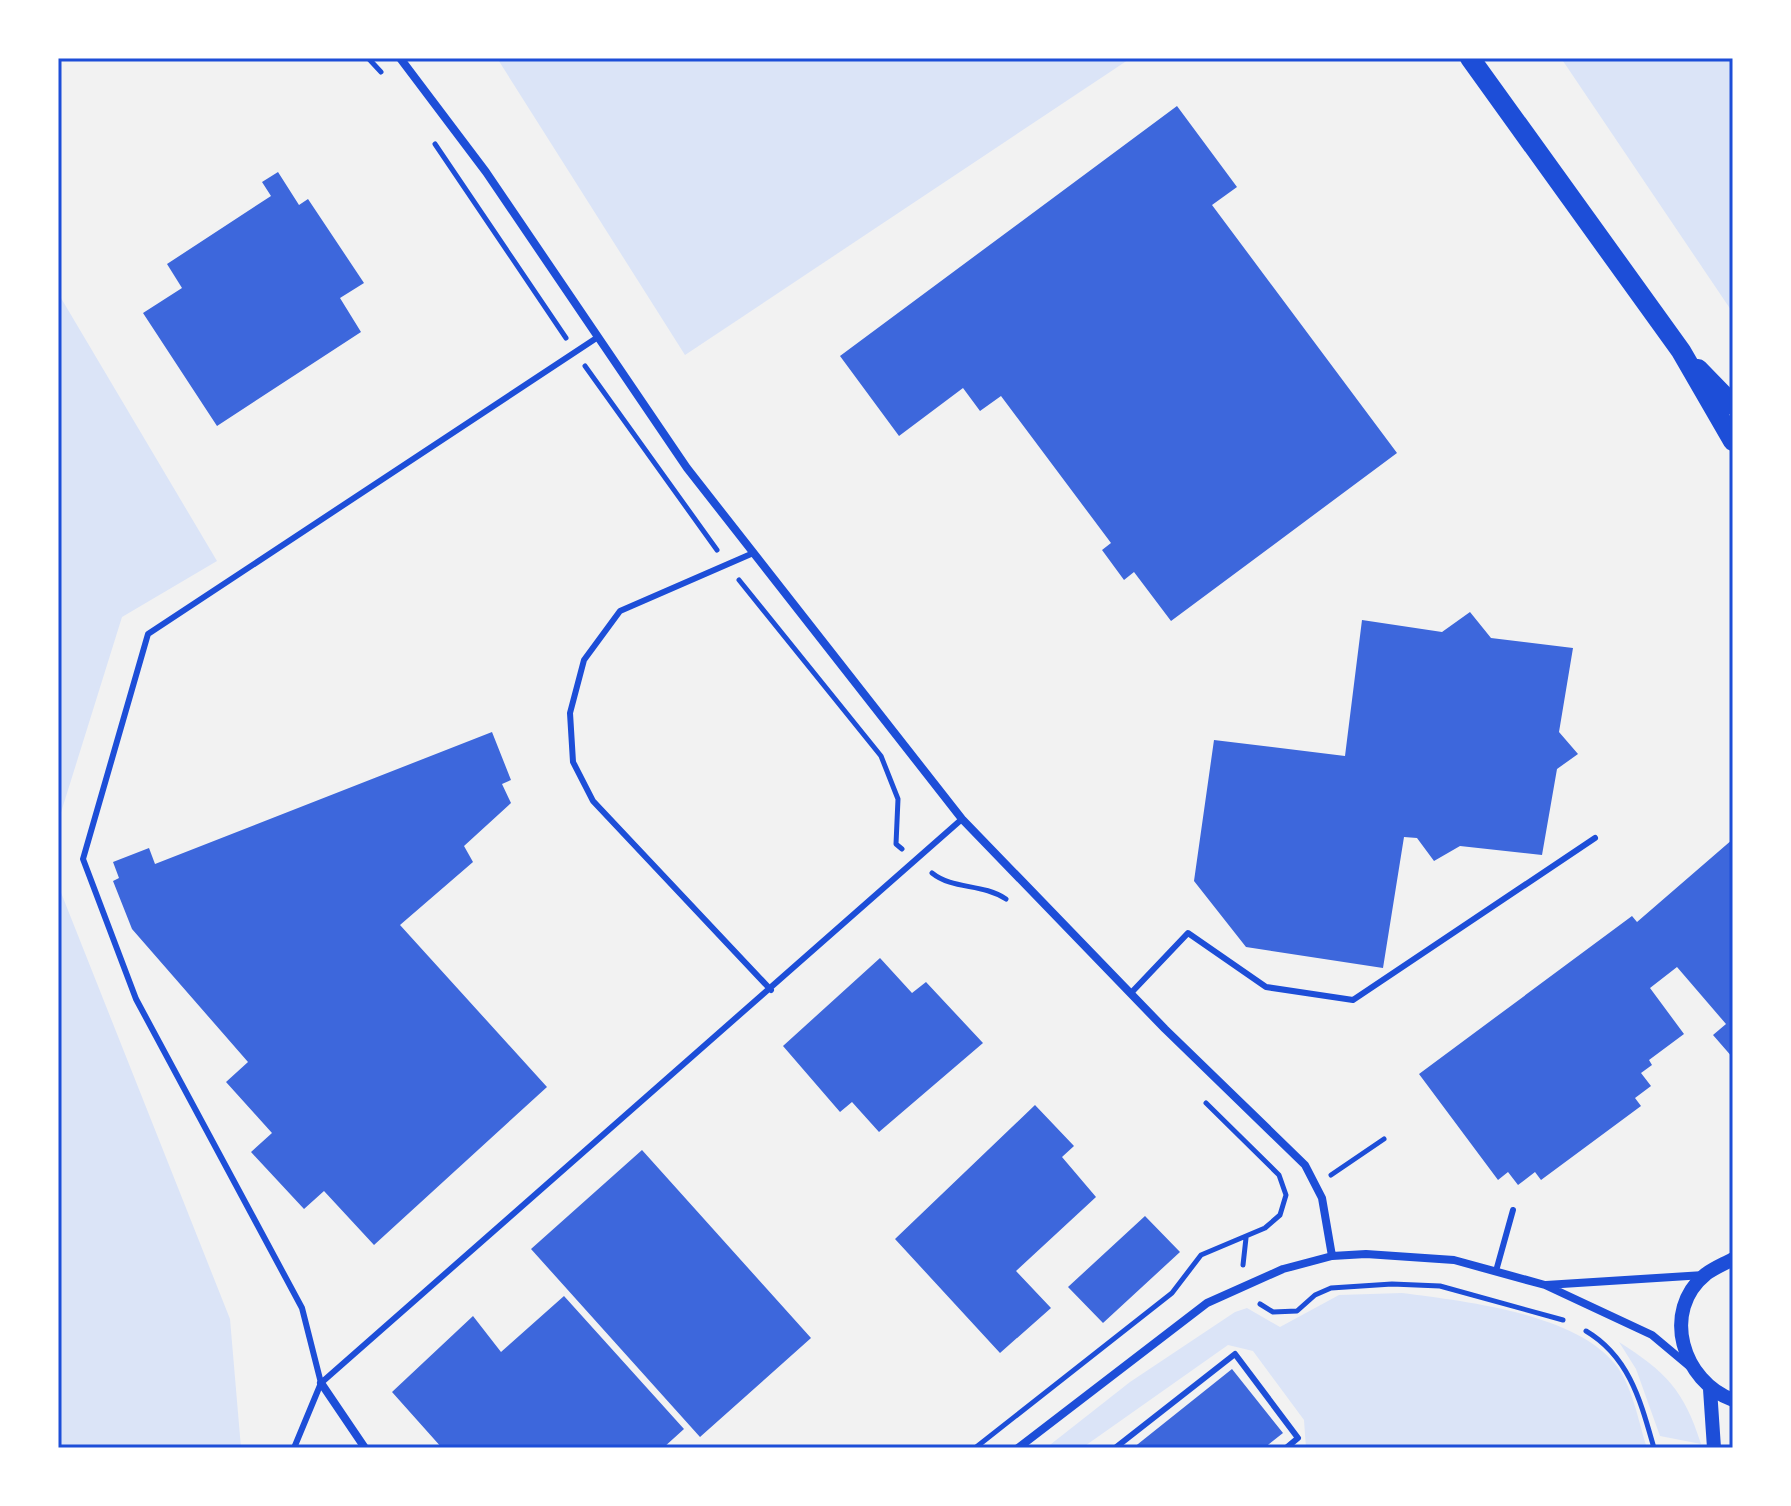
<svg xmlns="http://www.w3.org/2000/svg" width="1791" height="1506" font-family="'Sofia Sans Condensed',sans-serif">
  <rect width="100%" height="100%" fill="#f2f2f2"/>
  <path fill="#dbe4f7" d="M497,58H1131L685,355Z
    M1561,58H1733V313Z
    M58,293L217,561L122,617L58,822Z
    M58,885L230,1319L241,1448H58Z
    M1402,1293C1463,1301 1574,1313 1615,1364C1632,1385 1638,1419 1646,1445L1641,1448H1306L1304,1420L1253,1351L1228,1345L1082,1448H1046L1130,1382L1235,1312L1247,1308L1280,1327L1339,1295Z
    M1619,1342C1666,1372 1684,1390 1701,1444L1660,1436L1636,1369Z"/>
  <path fill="#3d67dc" d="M1177,106L1237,187L1212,205L1397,453L1171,621L1134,572L1124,580L1102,550L1111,543L1001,396L980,411L963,388L899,436L840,356Z
    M278,172L299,205L308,199L364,283L340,298L361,332L217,426L143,313L182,288L167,264L271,196L262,182Z
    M1470,612L1491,638L1573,648L1559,732L1578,754L1557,769L1542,855L1460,846L1434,861L1417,838L1404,837L1383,968L1246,947L1194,881L1214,740L1345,756L1362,620L1442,632Z
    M492,732L511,780L502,784L511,803L464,846L473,862L400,925L547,1087L374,1245L324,1191L304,1209L251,1152L272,1133L226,1082L248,1062L132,929L113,881L119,878L113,862L149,848L155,864Z
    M1733,839V1058L1713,1035L1726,1024L1677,967L1650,988L1684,1034L1649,1060L1652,1065L1641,1073L1651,1086L1635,1098L1641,1106L1541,1180L1535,1172L1518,1185L1508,1172L1498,1180L1419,1074L1632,916L1637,922Z
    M880,958L912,993L926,982L983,1043L879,1132L852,1102L840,1112L783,1046Z
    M1035,1105L1074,1146L1062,1157L1096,1197L1016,1271L1051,1308L1000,1353L895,1239Z
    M642,1150L811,1338L700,1437L531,1249Z
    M1145,1216L1180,1252L1103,1323L1068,1287Z
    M564,1296L684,1429L663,1448H442L392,1392L473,1316L501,1352Z
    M1232,1369L1283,1433L1264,1448H1133Z"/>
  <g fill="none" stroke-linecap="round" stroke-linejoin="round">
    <path stroke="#1d4ed8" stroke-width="5" d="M368,58L381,72
      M435,144L566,338
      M585,366L717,550
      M739,580L881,756L898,799L896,844L902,849
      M932,873C953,890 982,883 1006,899
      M1331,1175L1384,1139
      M1243,1265L1246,1238
      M1260,1304L1273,1312L1297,1311L1315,1295L1331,1288L1392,1284L1440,1286L1563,1320
      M1586,1331C1630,1357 1641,1403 1654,1448
      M975,1448L1172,1293L1201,1255L1265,1228L1280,1215L1286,1195L1279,1175L1206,1103"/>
    <path stroke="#1d4ed8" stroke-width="6" d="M751,554L620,611L584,660L570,713L573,762L593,801L771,990
      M1131,993L1188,933L1266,987L1353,1000L1595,838
      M1496,1271L1513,1210
      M321,1383L302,1308L136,999L83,859L148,634L598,337
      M294,1448L321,1383L962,819
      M1115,1448L1235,1354L1298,1438L1286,1448"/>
    <path stroke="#1d4ed8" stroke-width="8" d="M400,58L486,172L687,468L962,819L1165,1029L1305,1165L1322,1198L1332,1256
      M1546,1285L1704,1275
      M321,1383L365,1448
      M1018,1448L1207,1303L1283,1269L1332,1256L1366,1254L1454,1260L1545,1285L1652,1335L1689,1366"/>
    <path stroke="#1d4ed8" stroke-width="14" d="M1733,1259C1724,1264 1714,1268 1706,1274C1660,1311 1683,1382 1733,1400
      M1710,1389L1714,1448"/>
    <path stroke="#1d4ed8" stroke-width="20" d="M1470,58L1681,351L1733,441
      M1698,369L1733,405"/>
  </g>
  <rect width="1791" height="1506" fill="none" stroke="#ffffff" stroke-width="120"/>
  <rect x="60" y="60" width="1671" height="1386" fill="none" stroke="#1d4ed8" stroke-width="3"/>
</svg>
